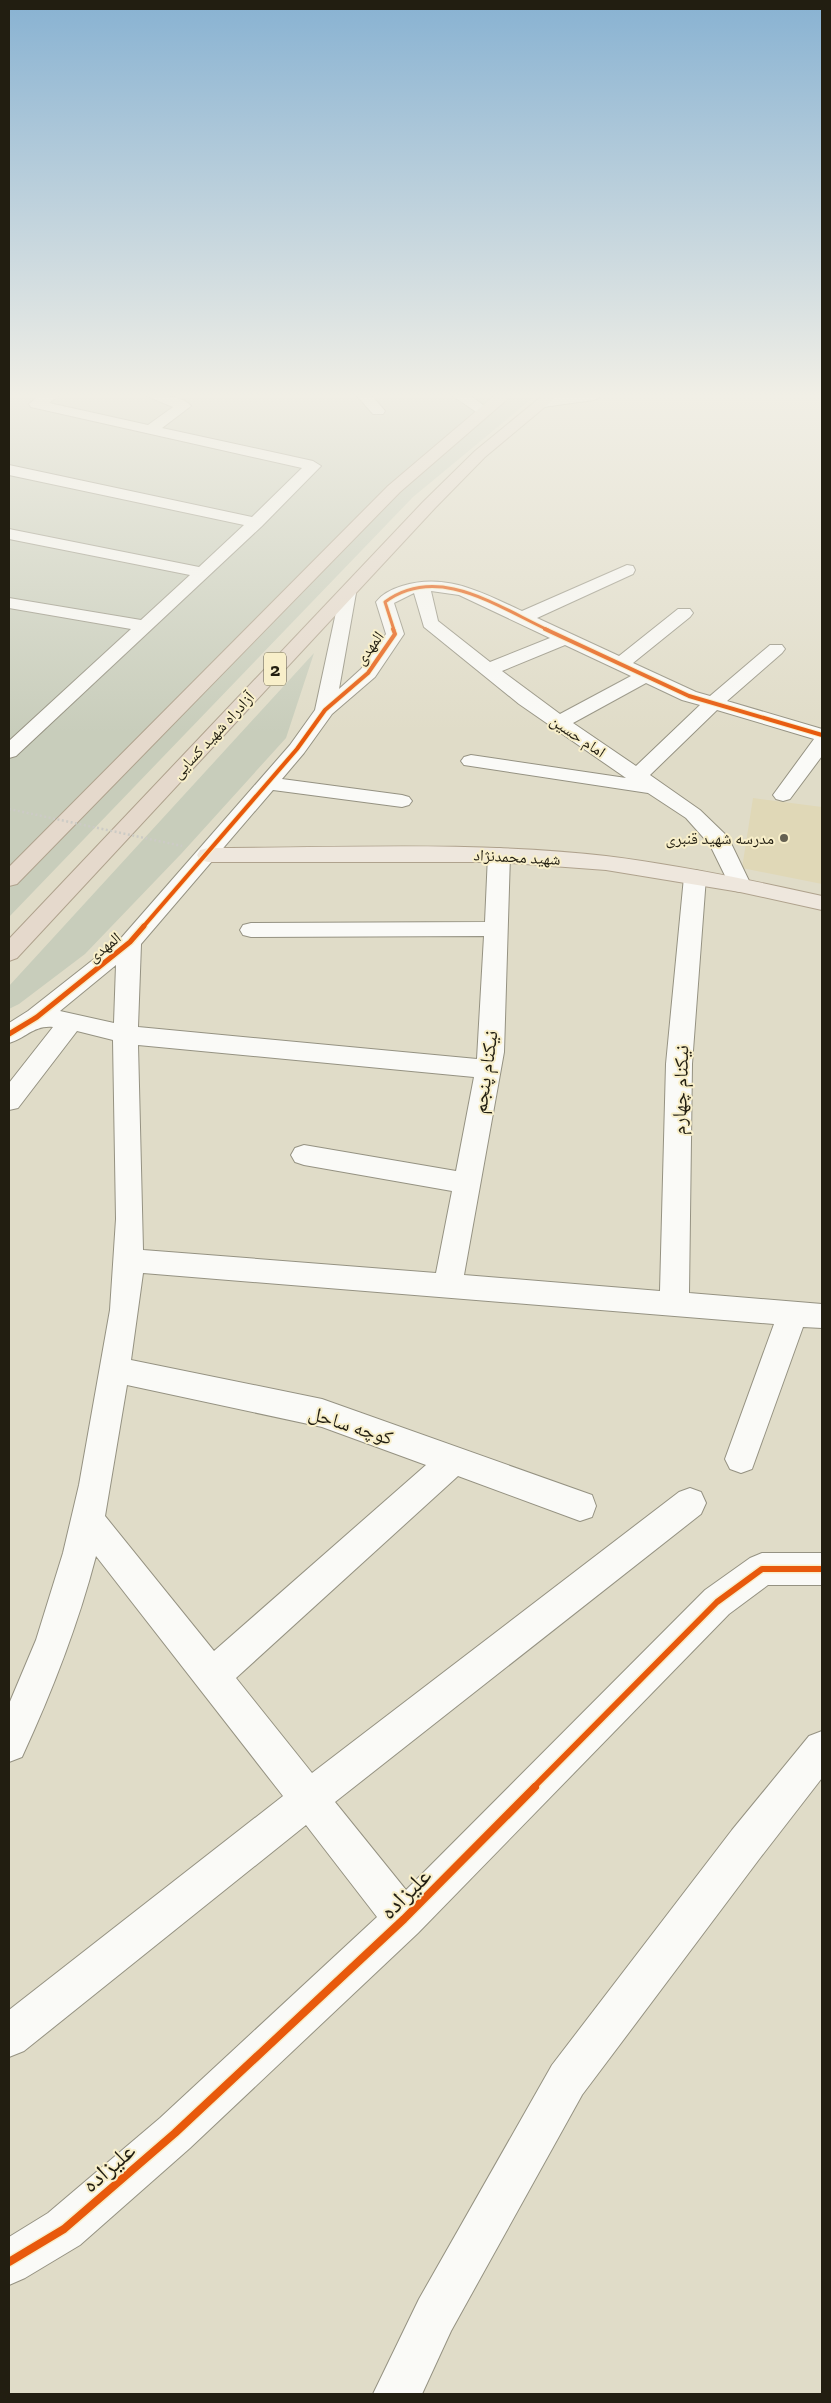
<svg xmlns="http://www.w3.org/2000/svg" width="831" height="2403" font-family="'Zilla Slab','Noto Naskh Arabic',serif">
  <rect width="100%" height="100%" fill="#e0dcc8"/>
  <path fill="#e0d8b7" d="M753,798L822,807V884L742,868Z"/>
  <path fill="#c8cdbb" d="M9,396H535L413,497L9,917Z
    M314,653L286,738L181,854L85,954L19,1004L9,1009V986Z"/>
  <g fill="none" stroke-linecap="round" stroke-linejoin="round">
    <defs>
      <path id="minor" d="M39,396H58L49,403L148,425L173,407L147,396C161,396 182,395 191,406L162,428L313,461L321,466L262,526L16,756L9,758V741L131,629L9,608V598L141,620L190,575L9,539V529L199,567L244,525L9,475V465L252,517L302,468L31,407L29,404Z
        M357,396H372L385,411L383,414H373Z
        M453,396H471L491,411L489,414H479Z
        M559,396H601L594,400L543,407L536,403L538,400Z
        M627,565L633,566L635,570L633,574L537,618L619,656L678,609H690L693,613L690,617L633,663L696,692L710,696L770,645H782L785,649L782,653L727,701L822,729V756L790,799L783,801L776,799L773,795L814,739L717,710L650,775L700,810L728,837L751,885L748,890L740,892L732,890L710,845L686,818L648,793L464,765L461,761L464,757L471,755L626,778L519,704L424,627L414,593L394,603L404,634L375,677L332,714L304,753L282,779L402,795L409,797L412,801L409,805L402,807L273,790L141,944L138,1027L477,1059L484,936L251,937L243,935L240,930L243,925L251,923L485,922L488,855L491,850L499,848L507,850L510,855L504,1052L464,1275L660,1291L666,1064L684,877L687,872L695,870L703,872L706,877L692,1064L689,1293L822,1304V1328L803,1327L752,1469L741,1473L730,1469L725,1459L774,1324L143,1273L131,1360L322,1399L592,1495L596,1506L592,1517L580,1521L458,1476L236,1678L312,1773L679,1492L690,1488L701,1492L706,1503L701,1514L335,1802L406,1890L705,1590L750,1558L762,1553H822V1585H768L729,1614L418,1933L190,2148L80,2245L25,2278L9,2285V2237L48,2213L160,2118L377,1917L306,1825L24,2051L9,2057V2010L283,1796L96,1556C78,1625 52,1692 22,1757L9,1762V1704L36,1640L63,1553L79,1485L110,1310L116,1219L113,1040L77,1031L18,1108L9,1110V1083L53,1027C34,1025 26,1038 9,1043V1023L28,1011L122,937L290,745L315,710L341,589H353L356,593L339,689L361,669L386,634L376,602C382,594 392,589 402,586C446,572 483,593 522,611ZM431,591L459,595L550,638L490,662L438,621ZM565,645L631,676L560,714L502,671ZM646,683L682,700L700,705L636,766L573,723ZM116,965L114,1023L60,1011ZM138,1045L474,1077L456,1171L304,1145L295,1148L291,1155L295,1162L304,1165L452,1191L436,1273L143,1250ZM127,1385L322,1427L426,1465L214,1651L105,1516Z
        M822,1731V1778L760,1858L582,2095L451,2331L422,2394H373L419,2299L552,2065L732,1830L809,1736Z"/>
      <path id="major" d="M208,848C340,848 474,841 606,856C678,865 751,880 822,896V910L740,892L606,870L499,862H208L200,860L197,855L200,850Z"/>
      <path id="highway" d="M494,396H511L400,492L17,884L9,886V867L388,486Z
        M542,396H558L485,457L435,508L17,958L9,961V939L423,502L475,451Z"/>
    </defs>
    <use href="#minor" stroke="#959282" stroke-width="2"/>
    <use href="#major" stroke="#afa28d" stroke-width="2"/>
    <use href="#highway" stroke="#afa28d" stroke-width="2"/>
    <use href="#minor" fill="#fafaf7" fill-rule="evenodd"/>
    <use href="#major" fill="#eee7dd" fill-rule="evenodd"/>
    <use href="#highway" fill="#e5d9cc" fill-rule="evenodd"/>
    <path stroke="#cccbc5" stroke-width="2.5" stroke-dasharray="2 2.5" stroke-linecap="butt" d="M9,809L182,846"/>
    <defs>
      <path id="cycleway-far4" d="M394,630L385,602C438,563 498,607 548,630"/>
      <path id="cycleway-far3" d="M545,629L689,696L822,735
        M143,927L297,749L325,710L368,673L395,634L393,629"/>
      <path id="cycleway-far2" d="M9,1034L37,1017L130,942L144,926"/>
      <path id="cycleway-far1" d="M533,1788L717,1602L762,1569H822"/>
      <path id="cycleway" d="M9,2262L64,2229L175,2133L404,1919L535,1787"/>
    </defs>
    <use href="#cycleway-far4" stroke="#f8efca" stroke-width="5"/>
    <use href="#cycleway-far3" stroke="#f8efca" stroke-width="6"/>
    <use href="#cycleway-far2" stroke="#f8efca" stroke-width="8"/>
    <use href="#cycleway-far1" stroke="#f8efca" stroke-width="9"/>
    <use href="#cycleway" stroke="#f8efca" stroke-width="11"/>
    <use href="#cycleway-far4" stroke="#e8590c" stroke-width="3"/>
    <use href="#cycleway-far3" stroke="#e8590c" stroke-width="4"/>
    <use href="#cycleway-far2" stroke="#e8590c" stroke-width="5"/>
    <use href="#cycleway-far1" stroke="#e8590c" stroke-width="6"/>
    <use href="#cycleway" stroke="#e8590c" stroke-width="8"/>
  </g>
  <linearGradient id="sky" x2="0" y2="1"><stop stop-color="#88b2d2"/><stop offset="0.54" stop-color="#f1efe6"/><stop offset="1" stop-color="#f1efe6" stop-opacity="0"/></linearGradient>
  <rect width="831" height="733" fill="url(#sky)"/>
  <circle fill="#646051" stroke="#f8efca" stroke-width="2" cx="784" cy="838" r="5"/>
  <g text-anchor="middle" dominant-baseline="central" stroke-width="4" stroke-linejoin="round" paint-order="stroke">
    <g font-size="16" fill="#221e11" stroke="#f8efca">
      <text transform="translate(369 648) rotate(-54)">المهدی</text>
      <text transform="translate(213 735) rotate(-47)">آزادراه شهید کسایی</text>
      <text transform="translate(578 736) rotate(34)">امام حسین</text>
      <text transform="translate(517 857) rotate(3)">شهید محمدنژاد</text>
      <text transform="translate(104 947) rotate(-39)">المهدی</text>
    </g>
    <g font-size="16" fill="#221e11" stroke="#f8efca" text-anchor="end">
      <text x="774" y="838">مدرسه شهید قنبری</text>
    </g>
    <rect fill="#f8efca" stroke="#625d48" stroke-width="1" x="264" y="652.5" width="22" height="33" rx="4"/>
    <g font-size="19" font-weight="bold" fill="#221e11">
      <text x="275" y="669">2</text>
    </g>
    <g font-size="20" fill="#221e11" stroke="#f8efca">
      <text transform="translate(485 1072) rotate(-82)">نیکنام پنجم</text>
      <text transform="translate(680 1090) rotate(-88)">نیکنام چهارم</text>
      <text transform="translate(351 1425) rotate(18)">کوچه ساحل</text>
    </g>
    <g font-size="24" fill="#221e11" stroke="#f8efca">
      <text transform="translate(405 1893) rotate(-45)">علیزاده</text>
      <text transform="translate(108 2167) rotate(-41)">علیزاده</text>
    </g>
  </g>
  <rect width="831" height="2403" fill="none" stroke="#221e11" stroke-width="20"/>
</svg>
